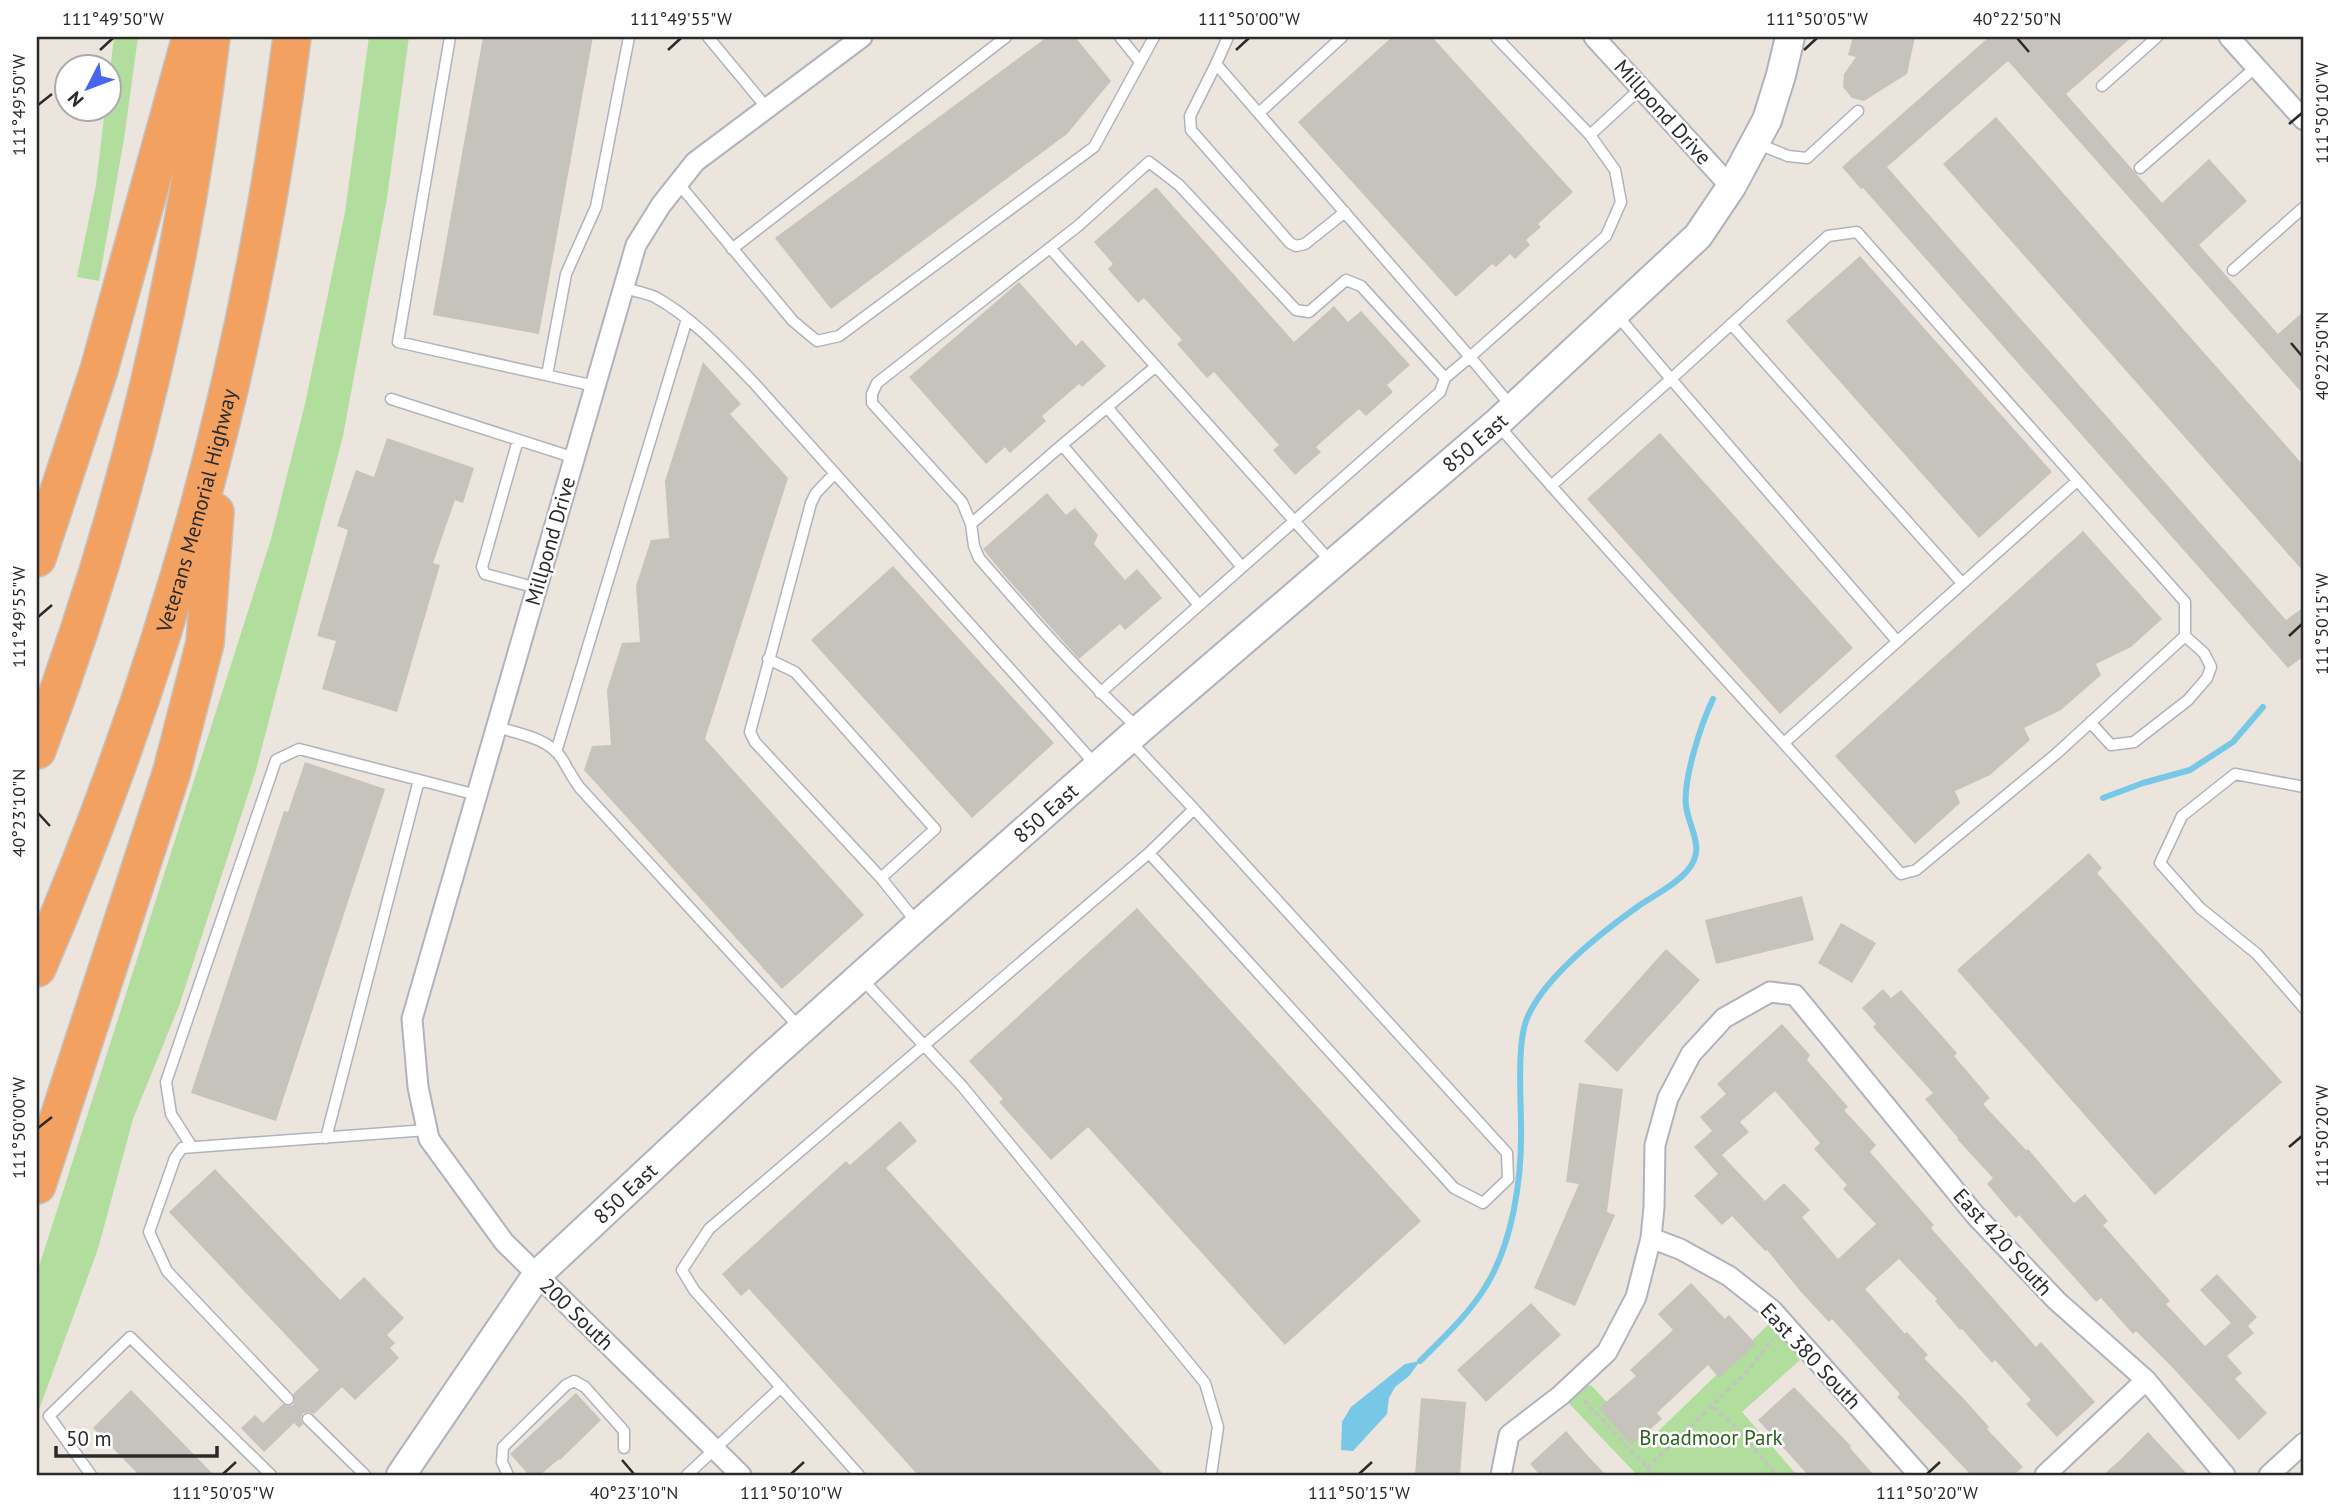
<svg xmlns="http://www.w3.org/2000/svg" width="2341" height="1512" font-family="'PT Sans',sans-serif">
  <rect width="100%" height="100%" fill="#ebe5dd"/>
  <path fill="#b2de9d" d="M114,37H138L124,139L99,281L77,277L96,185L105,109L108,108L109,79Z
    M369,37H409L387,198L343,436L256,770L179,1006L133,1119L98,1249L37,1415V1273L271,539L305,404L345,212Z
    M1769,1324L1809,1352L1742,1412L1797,1475H1637L1561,1395L1591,1385L1645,1444Z"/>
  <path fill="#77c8e6" d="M1420,1361L1409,1376L1395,1387L1389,1398L1387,1414L1353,1451L1341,1450L1342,1422L1351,1407L1405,1364Z"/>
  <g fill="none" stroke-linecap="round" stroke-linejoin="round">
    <path stroke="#77c8e6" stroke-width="6" d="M2103,798L2143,783L2190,770L2233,742L2263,707
      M1420,1361C1443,1338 1469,1314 1486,1286C1513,1242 1522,1178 1521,1127C1521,1100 1517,1046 1526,1021C1542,978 1602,932 1640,905C1655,895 1675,885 1687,871C1707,849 1689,829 1686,806C1683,779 1701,724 1713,699"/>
  </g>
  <path fill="#c6c2bc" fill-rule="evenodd" d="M483,37H593L539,334L433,315Z
    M1047,37H1075L1111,81L1067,134L831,309L775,238Z
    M1392,37H1432L1573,192L1538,224L1541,227L1526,240L1530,245L1515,259L1510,254L1496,267L1492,264L1456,297L1298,122Z
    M1853,37H1915L1907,74L1864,101L1852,98L1843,87L1844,74L1856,57L1848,55Z
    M1989,37H2132L2066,94L2162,203L2209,159L2247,201L2199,245L2278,334L2304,311V395L2008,61L1887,167L2286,620L2304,607V656L2288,668L1863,188L1861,189L1842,167Z
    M1996,117L2304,466V572L1943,164Z
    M1156,187L1294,342L1334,306L1348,322L1361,311L1410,365L1387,385L1393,392L1366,416L1359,409L1316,447L1321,452L1295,475L1273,450L1279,445L1214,372L1207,378L1177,344L1182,340L1144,298L1138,303L1108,269L1113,264L1094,242Z
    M1860,256L2052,472L1979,538L1786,321Z
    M1019,282L1076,346L1082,340L1106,366L1082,387L1079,384L1042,416L1046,421L1010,453L1005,447L986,464L909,377Z
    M703,362L741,404L730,414L788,478L705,739L864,915L782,989L584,770L592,746L611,745L607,690L622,643L640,642L636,586L651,540L669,538L665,481Z
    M1660,433L1853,648L1780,714L1587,499Z
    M387,438L474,468L463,503L455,500L433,563L440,565L397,712L322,689L336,641L317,636L348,530L337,526L356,470L374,477Z
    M1047,493L1066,515L1075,508L1098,535L1094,544L1125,580L1137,569L1162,598L1125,630L1120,624L1079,659L1004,575L983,549Z
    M2083,531L2162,619L2131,647L2096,664L2101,675L2061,710L2024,728L2030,740L1990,775L1955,791L1960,803L1915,844L1835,756Z
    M893,566L1054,743L972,818L811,640Z
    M305,762L385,789L276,1121L191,1093L284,811L288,812Z
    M2089,853L2102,868L2097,873L2282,1082L2155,1195L1957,970Z
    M1802,896L1814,940L1716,964L1705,920Z
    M1137,908L1421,1221L1285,1345L1088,1127L1051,1160L999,1102L1003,1099L969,1061Z
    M1841,923L1876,943L1852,983L1818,963Z
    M1666,949L1700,980L1617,1072L1584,1041Z
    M1883,989L1891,998L1901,990L1957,1053L1954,1056L1990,1098L1983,1104L2026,1150L2028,1149L2074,1203L2085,1194L2108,1221L2103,1225L2170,1301L2166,1304L2205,1346L2231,1323L2200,1290L2217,1274L2257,1317L2248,1326L2254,1333L2227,1356L2242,1373L2235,1379L2267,1413L2239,1440L2171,1366L2136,1331L2133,1334L2101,1298L2096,1302L2019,1215L2016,1218L1987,1184L1993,1178L1957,1139L1958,1138L1925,1099L1933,1093L1873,1027L1876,1024L1862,1008Z
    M1782,1024L1810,1055L1807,1060L1848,1107L1844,1110L1876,1145L1870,1152L1934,1225L1931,1228L2036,1347L2041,1342L2095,1402L2057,1437L2026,1404L2031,1400L1995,1360L1992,1363L1962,1329L1960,1330L1935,1301L1937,1299L1899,1259L1865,1289L1905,1334L1907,1332L1928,1355L1924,1358L1964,1399L1989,1427L1987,1429L2023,1467L2014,1475H1971L1897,1397L1900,1394L1832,1319L1829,1322L1801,1292L1767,1250L1765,1251L1732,1216L1722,1225L1694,1196L1718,1174L1694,1147L1712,1131L1700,1117L1726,1094L1717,1084ZM1775,1091L1820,1143L1814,1149L1847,1185L1843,1189L1876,1224L1838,1259L1802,1217L1810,1210L1784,1183L1765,1201L1722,1155L1749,1132L1740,1122Z
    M1579,1083L1623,1089L1607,1212L1615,1215L1575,1306L1534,1288L1579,1184L1566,1182Z
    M900,1121L917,1141L886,1168L1164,1475H918L749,1289L741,1296L722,1274L846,1161L850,1165Z
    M215,1169L340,1300L364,1277L404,1318L387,1335L395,1343L390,1348L399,1358L355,1400L342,1387L314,1414L309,1412L303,1413L301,1418L303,1424L299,1428L294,1423L264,1452L241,1428L255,1415L263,1423L283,1404L287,1406L293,1405L295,1400L293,1394L319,1370L169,1212Z
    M1691,1283L1725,1319L1729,1315L1756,1344L1719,1378L1708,1365L1657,1413L1662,1419L1631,1445L1599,1408L1636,1376L1630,1370L1673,1330L1658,1314Z
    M1531,1303L1561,1335L1486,1402L1457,1370Z
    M1794,1387L1851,1446L1850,1448L1874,1475H1808L1758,1420Z
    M131,1390L214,1475H139L93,1428Z
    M576,1393L601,1420L560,1460L559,1459L540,1475H529L510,1454Z
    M1421,1398L1466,1402L1460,1475H1415Z
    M1566,1431L1587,1455L1606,1475H1540L1530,1464Z
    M2148,1432L2188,1475H2103L2119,1461Z"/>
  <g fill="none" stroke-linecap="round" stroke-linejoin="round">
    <defs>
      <path id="service" d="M450,37L398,342L595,386
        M708,37L767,108
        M1120,37L1140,62
        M1228,37L1216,64L1470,357L1445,378
        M1496,37L1590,135
        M1216,64L1190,116L1191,130L1290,243L1296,246L1305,244L1345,212
        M2102,86L2157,37
        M1259,113L1342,37
        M1756,143L1788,156L1807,158L1858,111
        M2140,168L2256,67
        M678,183L793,321L817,341L839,336L1094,147L1154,37
        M1050,248L1332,563
        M732,249L1006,37
        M2233,270L2304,207
        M624,288C634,291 646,293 655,297C693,318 724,352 754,383L1095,764
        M1731,324L1962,583
        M547,375L566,274L596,207L629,37
        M391,399L575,458
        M1107,407L1242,567
        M1512,407L1470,357L1606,236L1621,202L1615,170L1590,135L1641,88
        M1499,426C1630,578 1768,723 1901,874L1916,870L2056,754L2185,636V602L1857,232L1828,236L1671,379L1616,314
        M518,440L482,567L485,574L537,588
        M1062,445L1155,367
        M835,473L816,493L811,503L750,732L755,742L881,878L918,924
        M1551,486L1671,379L1897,641
        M971,524L1062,445L1199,605
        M768,659L795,672L935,829L881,878
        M1100,693L1440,392L1445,378L1361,286L1346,280L1309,312L1296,310L1179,185L1149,162L1078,226L877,383L872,394V403L962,502L971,524L974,546L979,558C1030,617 1082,676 1139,729
        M2090,722L2111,745L2134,742L2188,700L2207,678L2211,667L2204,653L2185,636
        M497,727C519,734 549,738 562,759C568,769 573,779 580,788L799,1027
        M1785,742L2077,481
        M556,752L687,319
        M2304,787L2235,774L2182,816L2160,863L2200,908L2257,954L2304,1008
        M1149,853L1454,1188L1483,1203L1508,1179L1507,1153L1194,809
        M861,978L962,1086L1205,1383L1218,1427L1211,1475
        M326,1138L419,780
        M192,1147L171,1114L166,1082L276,760L299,749L477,795
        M288,1399L167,1271L149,1232L175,1158L182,1148L427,1130
        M308,1419L365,1475
        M91,1475L49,1416L130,1337L271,1475
        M508,1475L502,1462L503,1447L566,1385L574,1381L585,1387L624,1431V1448
        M687,1475L781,1387
        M859,1475L694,1290L682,1270L709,1229L1149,853L1194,809L1129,740"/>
      <path id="minor" d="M1594,37L1731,187
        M2229,37L2304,120
        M1651,1238L1680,1249L1729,1276L1772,1310L1919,1475
        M741,1475L504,1242L429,1139L418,1087L412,1019L636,245L661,205L695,162L862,37
        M1501,1475L1509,1435L1561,1395L1607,1352L1636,1297L1651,1238L1654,1207L1655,1145L1668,1098L1691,1054L1724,1018L1770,992L1795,995L1976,1216L2057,1301L2146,1380L2225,1475
        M2045,1475L2146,1380
        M2269,1475L2304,1443"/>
      <g id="secondary">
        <path id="s1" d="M401,1475L537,1275L765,1062L918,925L1140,729L1497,423L1698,236L1731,187L1767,120L1781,75L1790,37"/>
      </g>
      <g id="motorway">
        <path d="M37,558L99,370L191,37"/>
        <path d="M37,750C123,522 182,279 211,37"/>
        <path id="s2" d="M37,968C167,666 251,363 292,37"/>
        <path d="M37,1185L172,771L205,643L215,512"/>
      </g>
    </defs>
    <use href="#service" stroke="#b0b3bd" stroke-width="13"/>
    <use href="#minor" stroke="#b0b3bd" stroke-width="23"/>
    <use href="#secondary" stroke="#b0b3bd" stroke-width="32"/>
    <use href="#motorway" stroke="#c3c3c3" stroke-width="40"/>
    <path stroke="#c3c3c3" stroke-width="3.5" stroke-dasharray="5 3.5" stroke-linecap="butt" d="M1584,1400L1654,1475
      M1713,1407L1734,1425L1777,1475
      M1647,1468L1747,1372L1772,1339"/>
    <use href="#service" stroke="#fff" stroke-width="10"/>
    <use href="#minor" stroke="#fff" stroke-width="19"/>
    <use href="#secondary" stroke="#fff" stroke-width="28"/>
    <use href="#motorway" stroke="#f3a160" stroke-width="37"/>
  </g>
  <path fill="none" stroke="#2a2a2a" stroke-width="2.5" d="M2017,38L2029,52M100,50L113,38M668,50L681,38M1236,50L1249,38M1804,50L1817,38M38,105L52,94M2289,124L2302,113M2291,343L2302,356M38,617L52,605M2289,636L2302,624M38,813L50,826M38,1128L52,1117M2289,1147L2302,1136M622,1460L634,1474M223,1474L236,1462M791,1474L804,1462M1359,1474L1372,1462M1927,1474L1940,1462"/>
  <g text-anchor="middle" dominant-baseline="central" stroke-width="5" stroke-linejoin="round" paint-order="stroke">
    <g font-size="21" fill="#2a2a2a" stroke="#fff">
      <text transform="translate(1663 112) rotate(48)">Millpond Drive</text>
      <text stroke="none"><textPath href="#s1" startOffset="1496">850 East</textPath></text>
      <text stroke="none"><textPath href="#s2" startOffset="485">Veterans Memorial Highway</textPath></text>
      <text transform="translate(550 541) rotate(-74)">Millpond Drive</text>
      <text stroke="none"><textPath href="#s1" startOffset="929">850 East</textPath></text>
      <text stroke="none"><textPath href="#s1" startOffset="362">850 East</textPath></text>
      <text transform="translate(2003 1242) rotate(48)">East 420 South</text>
      <text transform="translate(577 1314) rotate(44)">200 South</text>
      <text transform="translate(1811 1356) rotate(47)">East 380 South</text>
    </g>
    <g font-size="21" fill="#2c621f" stroke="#fff">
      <text x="1711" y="1437">Broadmoor Park</text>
    </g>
  </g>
  <rect width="2341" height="1512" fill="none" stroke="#ffffff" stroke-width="77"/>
  <g transform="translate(88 88) rotate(228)"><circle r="33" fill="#ffffff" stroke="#aaaaaa" stroke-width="2"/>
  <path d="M0-5L12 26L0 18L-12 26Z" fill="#4865ed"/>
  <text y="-10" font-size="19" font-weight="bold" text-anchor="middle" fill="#2a2a2a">N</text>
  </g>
  <path d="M56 1446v10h161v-10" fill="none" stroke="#2a2a2a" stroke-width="3.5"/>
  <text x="66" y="1446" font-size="21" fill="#2a2a2a" stroke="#ffffff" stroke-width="5" paint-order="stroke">50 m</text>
  <rect x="38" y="38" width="2264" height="1436" fill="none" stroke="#2a2a2a" stroke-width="2.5"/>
  <g font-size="18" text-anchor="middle" fill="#2a2a2a">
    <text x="113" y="25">111°49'50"W</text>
    <text x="681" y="25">111°49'55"W</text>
    <text x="1249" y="25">111°50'00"W</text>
    <text x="1817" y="25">111°50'05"W</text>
    <text x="2017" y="25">40°22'50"N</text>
    <text transform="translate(19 105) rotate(-90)" y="6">111°49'50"W</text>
    <text transform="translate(2322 113) rotate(-90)" y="6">111°50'10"W</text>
    <text transform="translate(2322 356) rotate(-90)" y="6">40°22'50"N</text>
    <text transform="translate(19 617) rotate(-90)" y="6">111°49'55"W</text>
    <text transform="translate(2322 624) rotate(-90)" y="6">111°50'15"W</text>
    <text transform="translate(19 813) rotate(-90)" y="6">40°23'10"N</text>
    <text transform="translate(19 1128) rotate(-90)" y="6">111°50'00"W</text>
    <text transform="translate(2322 1136) rotate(-90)" y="6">111°50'20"W</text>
    <text x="223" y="1499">111°50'05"W</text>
    <text x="634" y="1499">40°23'10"N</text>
    <text x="791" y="1499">111°50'10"W</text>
    <text x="1359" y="1499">111°50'15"W</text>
    <text x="1927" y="1499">111°50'20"W</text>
  </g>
</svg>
